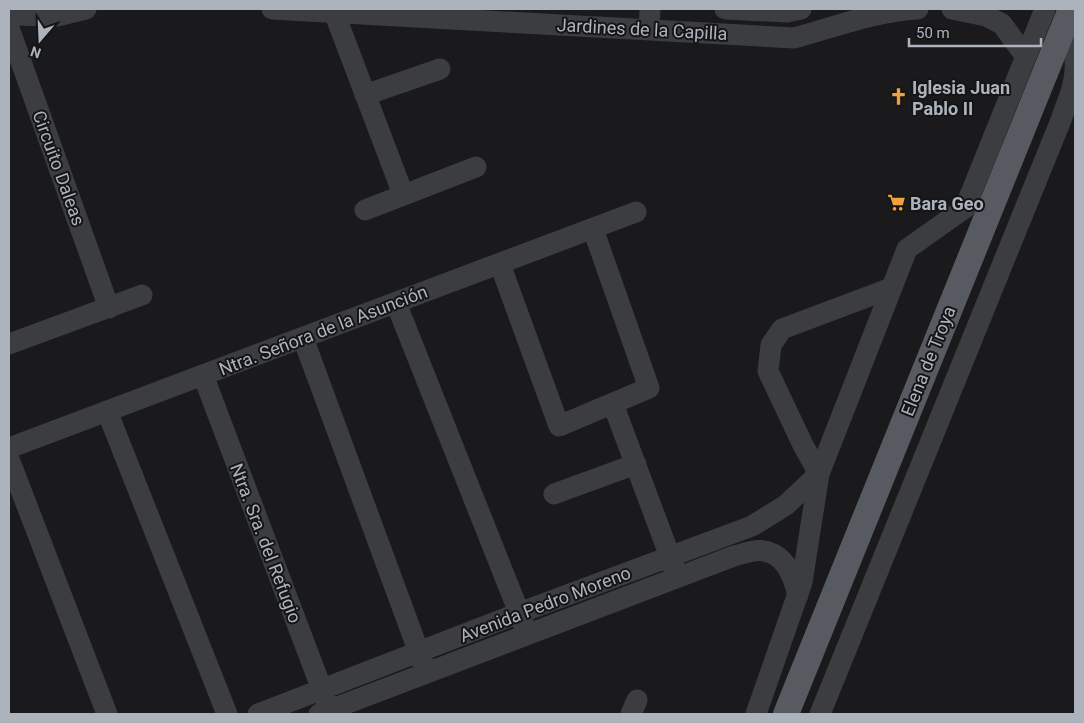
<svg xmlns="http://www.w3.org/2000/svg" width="1084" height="723" font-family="Roboto,sans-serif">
  <rect width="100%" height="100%" fill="#1a1a1c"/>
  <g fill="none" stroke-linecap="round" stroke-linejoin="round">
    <path stroke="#3b3d41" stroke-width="21" d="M272,9L794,38C835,27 876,11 918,9
      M725,9L787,12L801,9
      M952,9L986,16L1002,24L1026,57
      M334,12L403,194
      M9,15L57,16L86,9
      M9,28L109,308
      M649,30L650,9
      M365,95L440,69
      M365,210L476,167
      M500,264L559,426L649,388L593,229
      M396,303L524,625
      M303,338L424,666
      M9,344L142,295
      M203,375L327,703
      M613,404L675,570
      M107,411L227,714
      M9,448L636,212
      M9,459L107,714
      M554,494L636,464
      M258,714L519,613L752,526L786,505L819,474L803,445L768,371L771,345L782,329L891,288
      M319,714L734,556C743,554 755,549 764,551C786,555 793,576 798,595
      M631,714L637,700
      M756,714L802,582L819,474L907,249L965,208L1045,9
      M820,714L1061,120C1065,107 1072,93 1074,79C1078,59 1072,37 1068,17"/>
    <path stroke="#575a60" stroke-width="26" d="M786,714L1071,9"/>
  </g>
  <defs>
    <symbol id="church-bare" viewBox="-9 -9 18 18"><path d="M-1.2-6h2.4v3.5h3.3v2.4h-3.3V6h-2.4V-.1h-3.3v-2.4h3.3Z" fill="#f2a03c" stroke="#151517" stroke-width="2.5" paint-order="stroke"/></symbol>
    <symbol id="supermarket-bare" viewBox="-9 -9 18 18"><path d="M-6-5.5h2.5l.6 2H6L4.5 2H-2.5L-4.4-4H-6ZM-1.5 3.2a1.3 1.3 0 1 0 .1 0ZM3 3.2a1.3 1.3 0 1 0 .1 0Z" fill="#f2a03c" stroke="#151517" stroke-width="2.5" paint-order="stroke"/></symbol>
  </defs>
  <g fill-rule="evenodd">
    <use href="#church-bare" x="886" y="84" width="25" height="25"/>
    <use href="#supermarket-bare" x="884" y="190" width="25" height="25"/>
  </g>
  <g text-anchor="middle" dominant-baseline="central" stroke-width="4" stroke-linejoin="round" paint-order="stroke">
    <g font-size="18" fill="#acb3bc" stroke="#151517">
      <text transform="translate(642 29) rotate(3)">Jardines de la Capilla</text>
      <text transform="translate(59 168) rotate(70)">Circuito Daleas</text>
      <text transform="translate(323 330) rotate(-21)">Ntra. Señora de la Asunción</text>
      <text transform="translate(928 361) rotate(-68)">Elena de Troya</text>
      <text transform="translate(266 543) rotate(69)">Ntra. Sra. del Refugio</text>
      <text transform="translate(545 604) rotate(-21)">Avenida Pedro Moreno</text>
    </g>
    <g font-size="18" font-weight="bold" fill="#acb3bc" stroke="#151517" text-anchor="start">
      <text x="912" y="87">Iglesia Juan<tspan x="912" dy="21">Pablo II</tspan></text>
      <text x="910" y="203">Bara Geo</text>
    </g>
  </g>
  <rect width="1084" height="723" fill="none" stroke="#acb3bc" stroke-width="20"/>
  <g transform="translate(40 40) rotate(199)" stroke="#151517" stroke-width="4" paint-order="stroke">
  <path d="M0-4L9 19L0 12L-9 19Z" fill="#acb3bc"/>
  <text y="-8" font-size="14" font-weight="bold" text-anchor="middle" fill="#acb3bc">N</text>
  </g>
  <path d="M909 38v8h132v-8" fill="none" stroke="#acb3bc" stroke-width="2.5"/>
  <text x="916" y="38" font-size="15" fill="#acb3bc" stroke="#151517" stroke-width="4" paint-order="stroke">50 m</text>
</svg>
